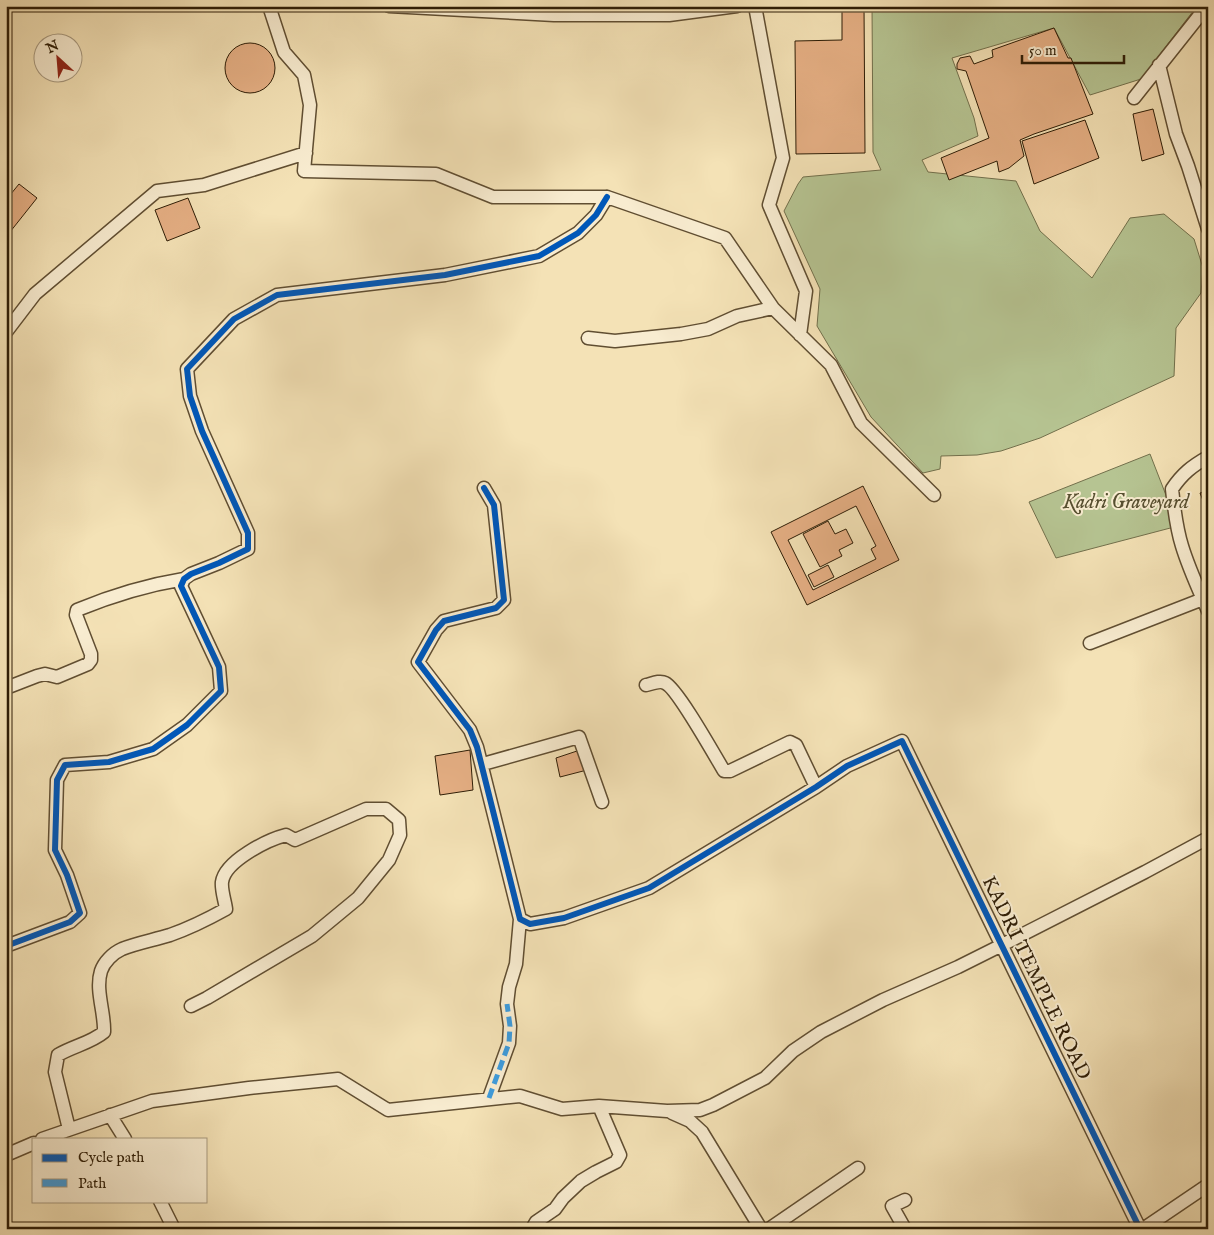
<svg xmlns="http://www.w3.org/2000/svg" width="1214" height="1235" font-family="'IM FELL English',serif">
  <rect width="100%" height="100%" fill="#f4e2b6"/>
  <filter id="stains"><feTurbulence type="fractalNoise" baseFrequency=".004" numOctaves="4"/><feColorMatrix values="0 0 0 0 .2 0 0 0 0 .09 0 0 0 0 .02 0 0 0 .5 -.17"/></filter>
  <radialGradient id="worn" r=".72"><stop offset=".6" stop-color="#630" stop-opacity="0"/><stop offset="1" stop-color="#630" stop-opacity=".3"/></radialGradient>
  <path fill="#b6c492" stroke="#72704c" d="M872,6H1197L1141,79L1090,95L1054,28L952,58L974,118L978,136L922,160L928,172L1016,181L1040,231L1092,278L1130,218L1164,214L1194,239L1203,268L1201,293L1176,328L1174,376L1040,438L1001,451L977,455L941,456L940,469L923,473L871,417L817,326L820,289L784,211L798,184L803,177L881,170L873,152Z
    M1150,454L1178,526L1056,558L1029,502Z"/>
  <path fill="#e5af84" stroke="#2e1d06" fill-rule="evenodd" d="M842,6H864L865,153L796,154L795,41L842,40Z
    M1054,28L1068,58H1071L1093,114L1034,134L1020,140L1024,156L1009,168L999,172L997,161L949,180L941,158L989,138L966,71L957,69V64L960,58L970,56L974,64L993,57L992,50Z
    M225 68a25 25 0 1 1 50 0a25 25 0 1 1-50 0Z
    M1153,109L1164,154L1142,161L1133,114Z
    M1085,120L1099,158L1034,184L1022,141Z
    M19,184L37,198L6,237V200Z
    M188,198L200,228L167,241L155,210Z
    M863,486L899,560L807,605L771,532ZM856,506L876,546L871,549L876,559L813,590L788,540Z
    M1208,491V513L1200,493Z
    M828,521L835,534L846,529L853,543L839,550L842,556L820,567L803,534Z
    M828,565L834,577L814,587L808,575Z
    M470,750L473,790L440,795L435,756Z
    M580,750L587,770L560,777L556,758Z"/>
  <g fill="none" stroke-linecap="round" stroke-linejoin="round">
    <defs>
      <path id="minor" d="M269,6L284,52L304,75L310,105L304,171L436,174L493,197H607L725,238L773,308
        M389,6L554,15H669L737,6
        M755,6L783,158L769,205L806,291L800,335
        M1159,65L1176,134L1188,166L1208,229
        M1134,98L1207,6
        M6,332L35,294L157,191L204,185L306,153
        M588,338L615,341L681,334L708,329L737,316L773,308L831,365L861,423L934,495
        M1208,457C1192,466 1182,474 1172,489C1174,508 1176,527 1182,546C1189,569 1199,590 1208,611
        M484,488L494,505L504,600L496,608L444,621L436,630L418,662L470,730L477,747L520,919L530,924L564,918L649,888L816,787L847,766L902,741L1140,1229
        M1090,643L1203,599
        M646,685C651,684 660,680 665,683C677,688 715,756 724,771H730L790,742L796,745L816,787
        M6,688L37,676L45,674L57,677L88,664L91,660V654L76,615L77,610C111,596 147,585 184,579
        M483,764L579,737L602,802
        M6,946L70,922L80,913L67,875L55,850L57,780L65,765L109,762L153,749L187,725L221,691L219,667L181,586L184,579L191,574L219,563L248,549V533L202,431L190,396L187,369L234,319L277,295L445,275L539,256L578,233L596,215L607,197
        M489,1098L509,1043L510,1026L507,1004L509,987L516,964L520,919
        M672,1113L690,1121L702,1132L761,1229
        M110,1115L125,1139
        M69,1129L55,1072L58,1055C73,1046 91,1043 104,1032C105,1013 95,990 101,971C104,962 113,953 122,949C137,943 154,940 170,935C190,928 208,919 226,909C225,901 221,890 222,882C225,861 267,840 286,835L295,840L366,809H386L399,820L400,835L389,860L358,898L312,936L207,998L191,1006
        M42,1139L152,1101L249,1088L338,1079L388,1110L520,1096L562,1109L599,1106L667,1111L700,1110L713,1105L765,1078L793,1051L821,1032L883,1000L958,967L1002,945L1145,872L1208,838
        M6,1155L34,1143
        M160,1201L174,1229
        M532,1229L536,1222L555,1209L563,1198L581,1181L596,1172L616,1162L620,1155L599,1106
        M769,1229L858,1168
        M905,1229L892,1206L905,1200
        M1143,1229L1208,1185"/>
    </defs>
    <use href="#minor" stroke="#604e32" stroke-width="15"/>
    <use href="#minor" stroke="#f8ecd0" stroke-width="12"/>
    <path stroke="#3d9bdd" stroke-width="5" stroke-dasharray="10 5" stroke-linecap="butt" d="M489,1098L509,1043L510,1026L507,1004"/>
    <defs>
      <path id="cycleway" d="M484,488L494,505L504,600L496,608L444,621L436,630L418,662L470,730L477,747L520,919L530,924L564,918L649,888L816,787L847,766L902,741L1140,1229
        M6,946L70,922L80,913L67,875L55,850L57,780L65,765L109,762L153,749L187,725L221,691L219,667L181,586L184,579L191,574L219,563L248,549V533L202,431L190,396L187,369L234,319L277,295L445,275L539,256L578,233L596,215L607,197"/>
    </defs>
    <use href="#cycleway" stroke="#f8ecd0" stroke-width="9"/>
    <use href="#cycleway" stroke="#0057b8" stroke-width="6"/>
  </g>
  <g text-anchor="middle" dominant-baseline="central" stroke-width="4" stroke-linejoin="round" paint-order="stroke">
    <g font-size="20" font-style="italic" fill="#574f30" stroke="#f8ecd0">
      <text x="1126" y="502">Kadri Graveyard</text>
    </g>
    <g font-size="20" fill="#2e1d06" stroke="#f8ecd0">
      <text transform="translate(1036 978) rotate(64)">KADRI TEMPLE ROAD</text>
    </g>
  </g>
  <rect width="1214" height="1235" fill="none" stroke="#f4e2b6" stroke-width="25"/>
  <rect x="8" y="8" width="1199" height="1220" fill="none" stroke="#2e1d06" stroke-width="2.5"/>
  <rect x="12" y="12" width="1189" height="1210" fill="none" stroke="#2e1d06"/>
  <rect x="32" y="1138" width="175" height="65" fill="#f8ecd0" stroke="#a7997f"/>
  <rect x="42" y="1154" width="25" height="8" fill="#0057b8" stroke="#a7997f"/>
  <text x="78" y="1162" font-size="15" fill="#2e1d06">Cycle path</text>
  <rect x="42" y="1179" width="25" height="8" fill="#3d9bdd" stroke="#a7997f"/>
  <text x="78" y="1188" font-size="15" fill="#2e1d06">Path</text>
  <g transform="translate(58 58) rotate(334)"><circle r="24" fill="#f8ecd0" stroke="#a7997f"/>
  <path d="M0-4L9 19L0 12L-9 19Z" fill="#8f2418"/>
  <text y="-8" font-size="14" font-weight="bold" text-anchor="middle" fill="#2e1d06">N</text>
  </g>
  <path d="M1022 55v8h102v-8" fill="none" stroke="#2e1d06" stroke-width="2.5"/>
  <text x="1029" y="55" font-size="15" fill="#2e1d06" stroke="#f8ecd0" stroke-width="4" paint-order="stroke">50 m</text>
  <rect width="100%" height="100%" filter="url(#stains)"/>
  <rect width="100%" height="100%" fill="url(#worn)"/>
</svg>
